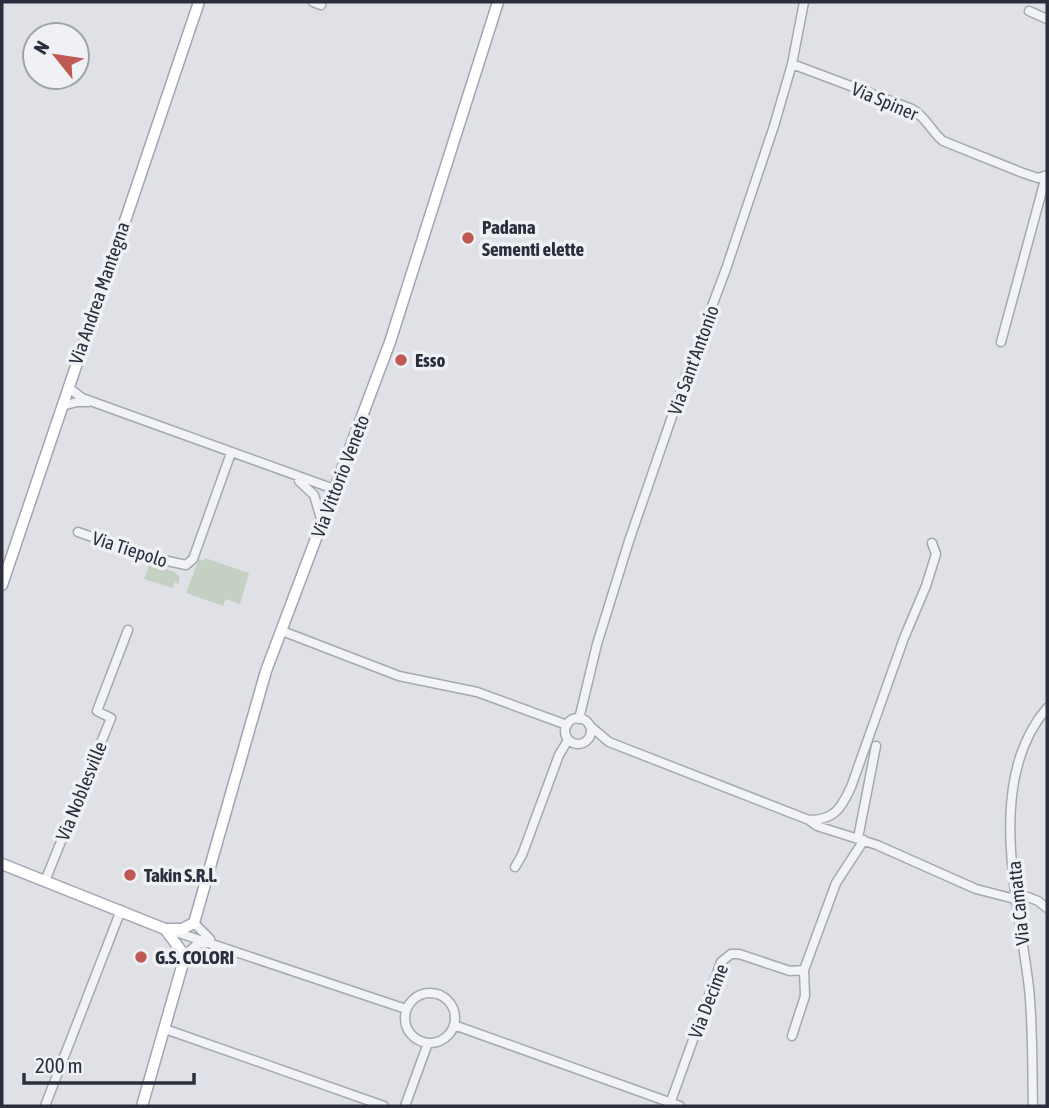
<svg xmlns="http://www.w3.org/2000/svg" width="1049" height="1108" font-family="'Asap Condensed',sans-serif">
  <rect width="100%" height="100%" fill="#e0e1e7"/>
  <path fill="#c3d0c2" d="M205,558L249,573L240,604L226,599L223,606L186,593L199,559L203,561Z
    M150,563L175,572L179,576V584L175,582L173,588L144,579Z"/>
  <g fill="none" stroke-linecap="round" stroke-linejoin="round">
    <defs>
      <path id="minor" d="M313,2L321,5
        M1029,11L1047,19
        M792,64L912,109C927,118 930,130 943,141L1023,173L1038,178L1047,175
        M1001,342L1046,176
        M68,387L82,398L334,489
        M62,406L77,402H88
        M299,481L314,495L322,522
        M78,532L149,557L186,565L193,559L231,453
        M282,631L399,676L477,692L567,725
        M565 731a13 13 0 1 1 26 0a13 13 0 1 1-26 0Z
        M579,719L597,644L629,541L687,373L726,269L774,126L792,64L804,2
        M590,726L609,742L809,820L817,826L877,845L976,889L1015,899
        M809,820C834,820 841,809 851,787L904,638L926,586L936,554L932,543
        M858,838L876,746
        M515,867L522,855L559,755L568,740
        M45,881L111,718L97,711L128,630
        M1015,892L1038,901L1047,908
        M194,923L210,939
        M173,931L406,1009
        M185,956L197,944L208,943
        M405 1018a25 25 0 1 1 50 0a25 25 0 1 1-50 0Z
        M454,1025L680,1106
        M165,1029L384,1106
        M792,1036L805,996L804,970
        M671,1101L721,962L731,954H739L790,971L804,970L836,883L864,840
        M45,1106L121,910
        M405,1106L428,1043
        M1033,1106C1032,1067 1033,1027 1029,988C1019,902 984,781 1047,708"/>
      <path id="major" d="M2,585L199,2
        M2,864L165,929H182L194,923L266,671L390,342L498,2
        M142,1106L185,956L165,929"/>
    </defs>
    <use href="#minor" stroke="#a6a8b1" stroke-width="11"/>
    <use href="#major" stroke="#a1a4b2" stroke-width="13"/>
    <use href="#minor" stroke="#f2f3f6" stroke-width="8"/>
    <use href="#major" stroke="#fff" stroke-width="10"/>
  </g>
  <g fill="#be5953" stroke="#eff1f5" stroke-width="2.5">
    <circle cx="468" cy="238" r="7"/>
    <circle cx="401" cy="360" r="7"/>
    <circle cx="130" cy="875" r="7"/>
    <circle cx="141" cy="957" r="7"/>
  </g>
  <g text-anchor="middle" dominant-baseline="central" stroke-width="7" stroke-linejoin="round" paint-order="stroke">
    <g font-size="19" fill="#2b2e3d" stroke="#eff1f5">
      <text transform="translate(885 101) rotate(23)">Via Spiner</text>
      <text transform="translate(99 293) rotate(-71)">Via Andrea Mantegna</text>
      <text transform="translate(693 360) rotate(-70)">Via Sant'Antonio</text>
      <text transform="translate(340 476) rotate(-69)">Via Vittorio Veneto</text>
      <text transform="translate(130 549) rotate(18)">Via Tiepolo</text>
      <text transform="translate(81 791) rotate(-68)">Via Noblesville</text>
      <text transform="translate(1018 903) rotate(-96)">Via Camatta</text>
      <text transform="translate(708 1001) rotate(-69)">Via Decime</text>
    </g>
    <g font-size="19" font-weight="bold" fill="#2b2e3d" stroke="#eff1f5" text-anchor="start">
      <text x="482" y="227">Padana<tspan x="482" dy="22">Sementi elette</tspan></text>
      <text x="415" y="360">Esso</text>
      <text x="144" y="875">Takin S.R.l.</text>
      <text x="155" y="957">G.S. COLORI</text>
    </g>
  </g>
  <rect width="1049" height="1108" fill="none" stroke="#2b2e3d" stroke-width="7"/>
  <g transform="translate(56 56) rotate(300)"><circle r="33" fill="#eff1f5" stroke="#a1a3ab" stroke-width="2"/>
  <path d="M0-5L12 26L0 18L-12 26Z" fill="#be5953"/>
  <text y="-10" font-size="19" font-weight="bold" text-anchor="middle" fill="#2b2e3d">N</text>
  </g>
  <path d="M24 1073v10h170v-10" fill="none" stroke="#2b2e3d" stroke-width="3.5"/>
  <text x="35" y="1073" font-size="21" fill="#2b2e3d" stroke="#eff1f5" stroke-width="5" paint-order="stroke">200 m</text>
</svg>
